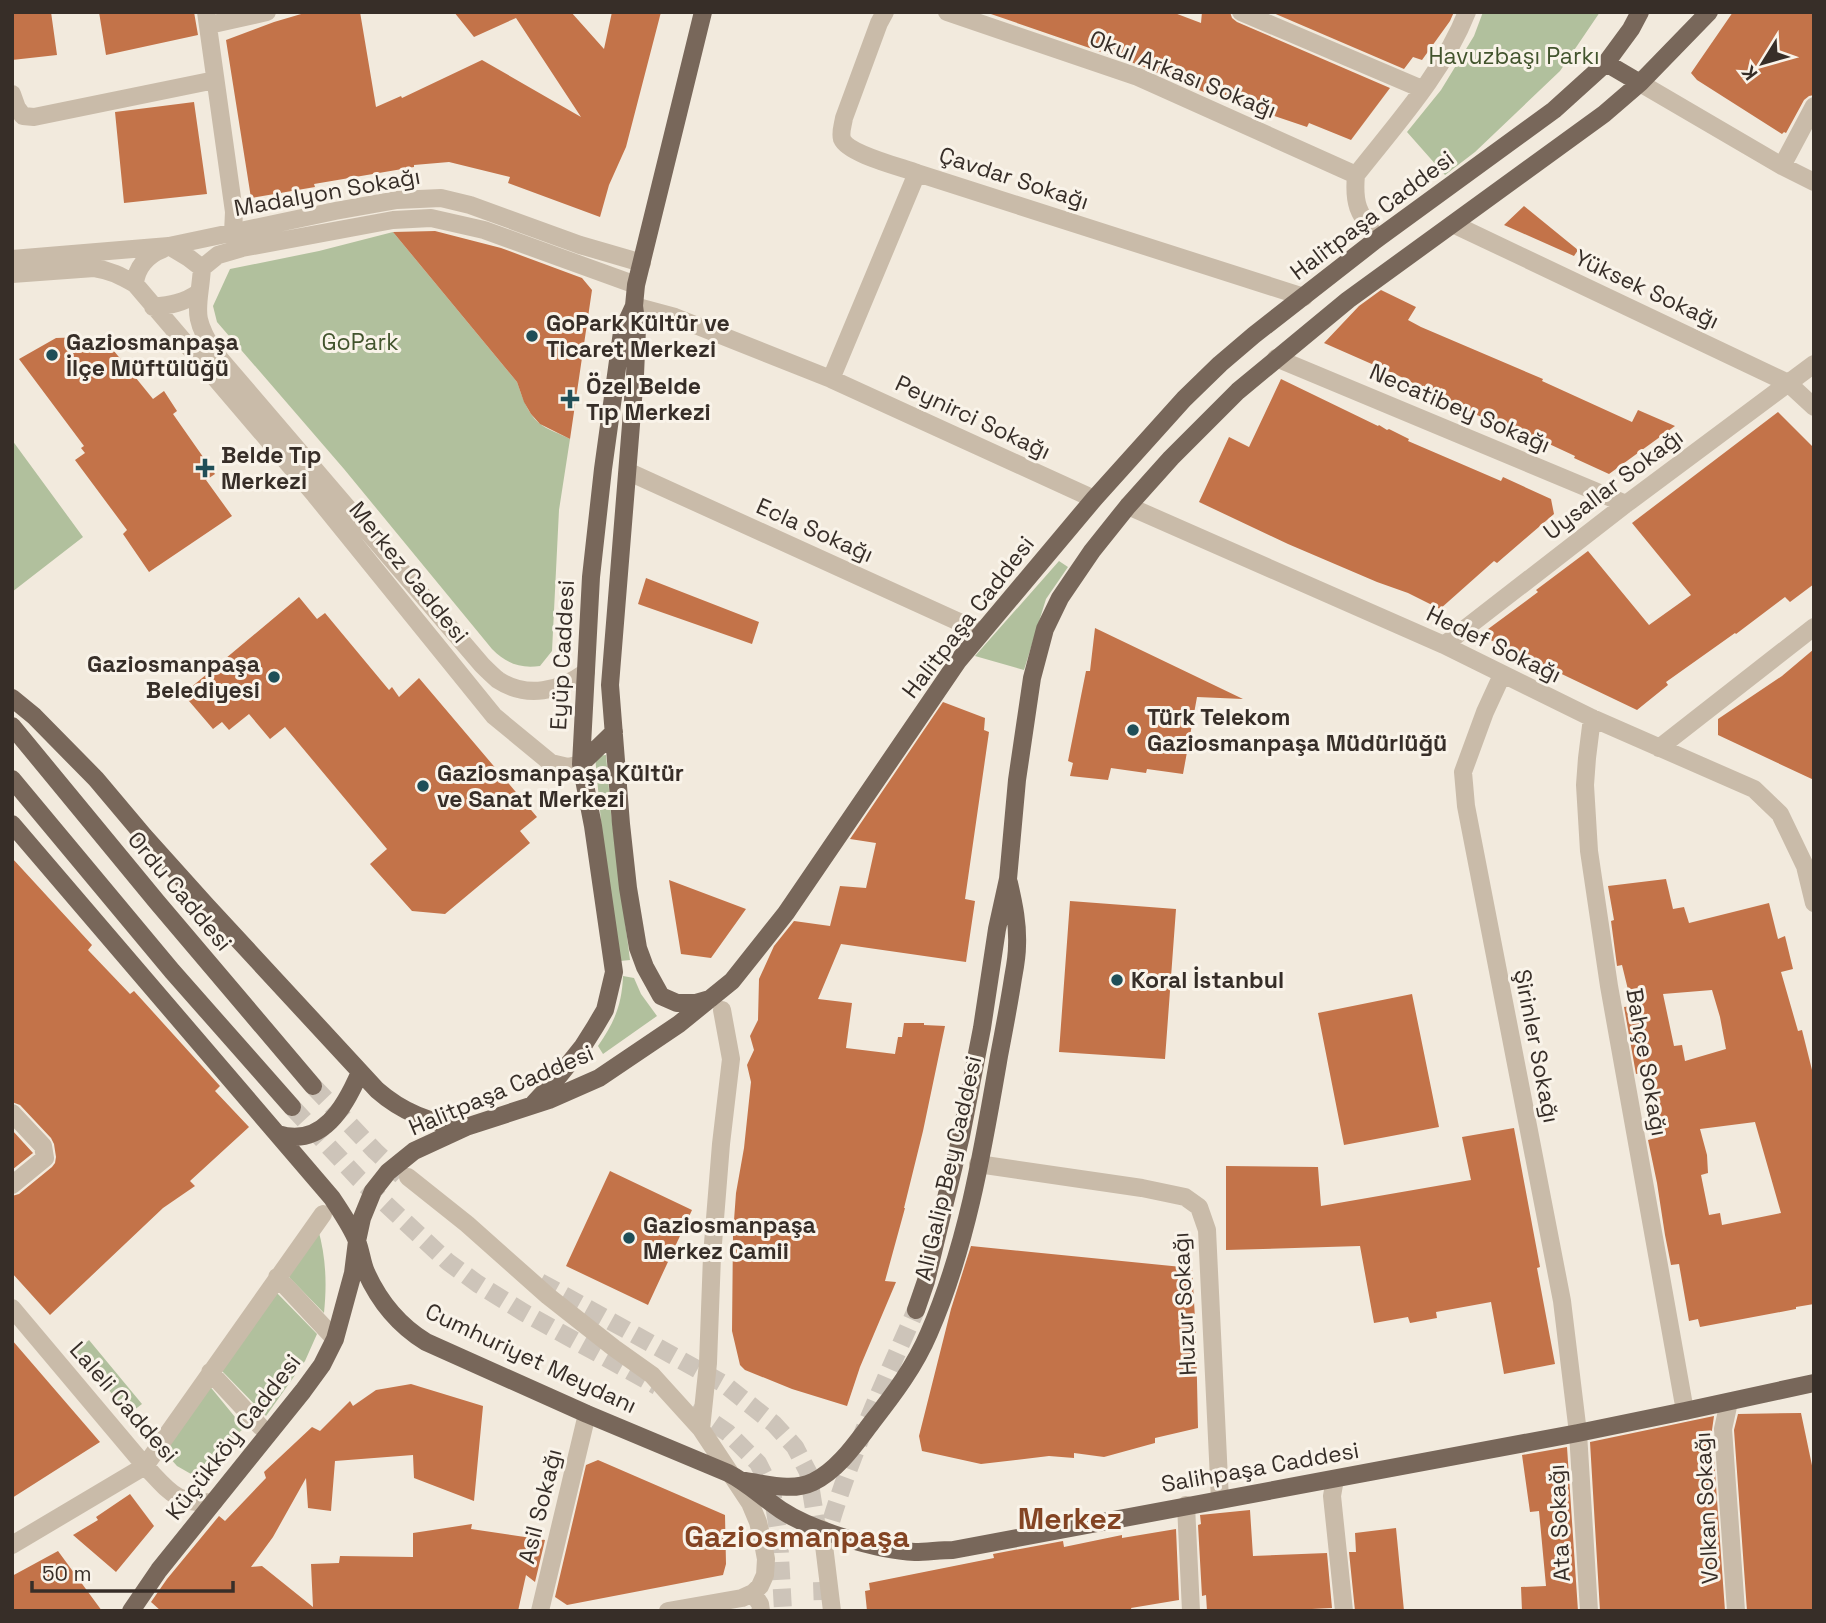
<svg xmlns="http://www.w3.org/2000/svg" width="1826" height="1623" font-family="'Space Grotesk',sans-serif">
  <rect width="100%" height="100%" fill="#f2eadd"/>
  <path fill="#b1c09d" d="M1483,12H1600L1560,71L1475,152L1445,175L1407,132L1441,90L1474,36Z
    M393,232L517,382C522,396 527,413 539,423C547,430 561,434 570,439L559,510L552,651L540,666C520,669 506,663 492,649L344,469L217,322L213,306L230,269L319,251Z
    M12,440L83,537L12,592Z
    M1059,561L1068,567L1046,599L1024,670L975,656Z
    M606,755L611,813L630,960L620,961L603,843L595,756Z
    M623,976L634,978L641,994L657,1016L603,1054L598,1046C614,1023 622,1005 623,976Z
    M318,1229C326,1257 327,1284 324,1313L285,1273Z
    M277,1293L317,1334L305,1361L266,1416L222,1371Z
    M89,1340L142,1404L129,1414L76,1351Z
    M208,1384L244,1428L197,1471L191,1474L177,1466L161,1448Z"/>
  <path fill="#c37349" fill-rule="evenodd" d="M12,12H51L57,55L12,60Z
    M99,12H194L198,35L106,55Z
    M308,12H360L376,107L401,96L402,98L482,60L581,117L516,18L474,37L454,12H571L604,49L612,12H661L626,147L609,185L600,217L508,183L510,177L449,162L414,165V167L314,184L315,187L251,198L226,40L274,22Z
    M985,12H1172L1201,23L1202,12H1230L1232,18L1237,22L1390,88L1351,140L1309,123L1307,127L1215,96L1177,82L1142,66Z
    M1271,12H1454L1450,21L1422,60L1413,57L1404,69Z
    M1733,12H1814V95L1809,96L1804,100L1786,133L1784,132L1782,134L1697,80L1691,73Z
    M194,102L207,194L124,203L115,112Z
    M1524,206L1578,250L1574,256L1504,225Z
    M435,231L501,248L582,278L592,290L570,439L540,424L531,414L524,402L517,382L393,232Z
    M1381,290L1416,307L1408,320L1421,327L1543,379L1542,381L1632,422L1638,410L1675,426L1609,474L1574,458L1575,456L1547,443L1477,415L1399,376L1324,343L1359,306Z
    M85,337L114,351L153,399L164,391L177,411L173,414L215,474L206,480L232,516L149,572L123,534L127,530L75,460L85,453L81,448L84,446L19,359L56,338Z
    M1281,379L1378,426L1379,425L1387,430L1389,429L1409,439L1408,441L1501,481L1503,477L1551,499L1554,514L1497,563L1494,561L1440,609L1408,593L1377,582L1288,544L1199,502L1229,437L1249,447Z
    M1778,412L1814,448V584L1790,602L1785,597L1736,634L1735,633L1666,682L1668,685L1637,710L1480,635L1538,592L1536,590L1588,551L1649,625L1691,595L1632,523Z
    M646,578L759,622L752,644L638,604Z
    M299,597L317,619L325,613L389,690L392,687L399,697L419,678L537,817L520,831L530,843L445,914L412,911L370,864L387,849L285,727L270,739L249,714L229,730L222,722L213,729L183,694Z
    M1095,628L1243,699L1197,697L1183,774L1147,769L1146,773L1111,768L1108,780L1070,776L1073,763L1068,761L1086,671H1090Z
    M1814,649V780L1718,735V719L1782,676Z
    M943,702L985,718L984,730L989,732L965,899L975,901L966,962L841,944L818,999L852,1003L846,1048L895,1054L898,1037H902L904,1023H924V1025L945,1026L923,1131L904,1208H905L885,1281L896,1282L860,1367L847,1406L792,1389L745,1370L740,1365L732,1331L733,1234L736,1193L744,1148L751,1082L747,1065L754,1050L750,1036L758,1020L759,979L774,946L794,921L830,926L840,886L866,888L876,843L850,839Z
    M12,858L92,945L88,950L130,994L134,991L220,1086L215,1091L249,1127L190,1181L195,1186L163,1208L50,1315L12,1273V1196L19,1194L52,1167L55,1163L56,1157L54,1144L51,1138L20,1105L12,1102Z
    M1666,879L1673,909L1684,907L1689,923L1769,903L1778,939L1785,936L1793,969L1781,972L1798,1031L1802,1030L1814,1078V1304L1796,1307V1309L1700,1327L1698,1319L1689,1321L1679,1264L1671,1265L1665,1235L1657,1183L1648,1140L1660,1137L1654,1102L1645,1072L1636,1074L1624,1007L1632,1006L1622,965L1617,966L1611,921L1614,920L1608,886ZM1712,990L1720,1017L1726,1049L1685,1061L1682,1045L1674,1046L1663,994ZM1755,1122L1781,1213L1722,1225L1720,1213L1709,1215L1701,1175L1708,1173L1707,1155L1700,1129Z
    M669,880L746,909L711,958L681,954Z
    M1070,901L1176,909L1165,1059L1059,1052Z
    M1412,994L1439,1127L1344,1145L1318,1013Z
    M1514,1128L1540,1267L1537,1268L1555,1364L1504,1374L1491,1302L1436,1312L1437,1318L1410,1323L1408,1317L1374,1323L1360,1246L1226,1250V1166L1318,1167L1321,1206L1471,1180L1462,1137Z
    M12,1130L33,1153L12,1170Z
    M610,1171L692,1210L648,1305L566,1266Z
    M971,1246L1192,1268L1196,1335L1198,1428L1155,1438V1443L1104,1457L1074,1453V1458L1049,1456L981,1464L922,1451L919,1436L951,1309Z
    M12,1340L100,1442L12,1498Z
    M411,1384L483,1406L474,1501L414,1478L413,1455L335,1461L331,1511L308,1508L306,1478L273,1537L251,1567L262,1566L313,1607L311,1564L339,1563L340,1556L413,1557V1533L472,1524L471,1529L545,1540L535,1582L526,1575L518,1611H161L151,1602L167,1579L219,1516L225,1521L266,1478L264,1472L312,1427L320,1431L350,1401L353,1406L376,1390Z
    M1801,1413L1814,1475V1611H1747L1734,1430L1738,1414Z
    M1714,1416L1712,1430L1725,1611H1600L1590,1442Z
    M1567,1447L1578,1611H1522L1521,1587L1546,1586L1539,1511L1530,1512L1522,1455Z
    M598,1460L725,1515L726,1564L723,1575L567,1605L555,1597L586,1465Z
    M130,1494L154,1526L116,1572L73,1535L98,1520L96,1517Z
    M1250,1510L1253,1556L1327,1553L1332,1608L1272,1611H1207L1206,1595L1202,1596L1198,1525L1201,1524L1200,1515Z
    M1396,1528L1404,1611H1355L1349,1552H1356L1355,1533Z
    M1176,1529L1179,1600L1131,1608L1132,1611H867L865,1591L870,1590L869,1583L994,1558L993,1554L1063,1541L1064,1547L1122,1535V1538Z
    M58,1551L102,1611H12V1576Z"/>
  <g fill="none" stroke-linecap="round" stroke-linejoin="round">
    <path stroke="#cdc4b9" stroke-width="18" stroke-dasharray="18 9" stroke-linecap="butt" d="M313,1086L375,1151L404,1178
      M292,1107L359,1179L448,1262L478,1284L523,1312L657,1386
      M540,1282L724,1384L774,1424L795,1447L808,1472L819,1540
      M692,1408L728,1433L758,1463L772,1491L779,1537L783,1611
      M824,1546C846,1464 882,1387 916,1310
      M822,1582L823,1611"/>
    <path stroke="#c9bba9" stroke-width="18" d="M206,12L234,212L233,233
      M885,12L879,23L844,118C843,125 840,132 842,139C848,154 901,167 917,173L1304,297
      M947,12L1138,77L1356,175
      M1241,12L1422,89
      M209,25L267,12
      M1640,83L1782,166L1814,182
      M12,94L17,108L23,116L34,117L215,80
      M1782,166L1814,106
      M1356,175C1396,124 1443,73 1467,12
      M1356,175C1353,207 1360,214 1377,239
      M1453,224L1788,383L1814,407
      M169,246L189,258L202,268C199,310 190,314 215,353L482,665C487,670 492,675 498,680C527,699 560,691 586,672
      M12,259L169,246L335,211L397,200L441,198L470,205L580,245L642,263
      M202,268L218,255L242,248L393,220L431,218L484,230L636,285
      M12,274L94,268C110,270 121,276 135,284L315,495L494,716L551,763L568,767L581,764
      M135,284C136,268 147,255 163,249
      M634,306L675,317L831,379L1094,499
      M153,307C170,305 184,303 198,293
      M1276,358L1626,504
      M831,379L917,173
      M629,472L981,632
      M1128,506L1444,645L1592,718L1754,789L1780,814L1805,866L1814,903
      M1444,645L1626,504L1814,364
      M1502,675L1485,712L1463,772L1466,806L1562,1301L1578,1433L1589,1611
      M1592,718L1587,758L1585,785L1589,851L1609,986L1685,1411
      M1659,748L1814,627
      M12,1113L43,1146L45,1158L12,1185
      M978,1164L1142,1188L1185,1197L1199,1207L1207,1230L1220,1500
      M408,1177L467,1224L548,1296L614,1348L652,1375L701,1429L750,1503L758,1522L763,1543L766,1559L765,1575L760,1586L753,1593L742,1598L668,1611
      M277,1277L335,1339
      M12,1308L145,1466C169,1491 176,1505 214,1502
      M210,1372L260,1426
      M1729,1402L1723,1429L1736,1611
      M701,1429L708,1363L712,1256L721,1144L731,1059L722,1010
      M1335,1479L1332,1496L1344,1611
      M1186,1505L1191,1611
      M822,1529L832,1611
      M12,1545L145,1466L323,1214
      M753,1593L760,1604L761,1611
      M540,1611L587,1414"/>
    <path stroke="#78675a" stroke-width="18" d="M703,12L636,285L634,306L637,328L635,375L610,685L621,824L628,888L638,948L645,967L661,996L677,1003H696L710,999
      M1606,63L1640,83
      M12,698L34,716L96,779L144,836L206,905L377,1090C402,1112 432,1124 465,1127
      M12,726L157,902L313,1086
      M581,764L614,732
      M12,779L172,971L292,1107
      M12,824L332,1198C341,1212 351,1226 357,1241C361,1251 362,1263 366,1272C379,1301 400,1326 426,1342L587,1414L728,1473C748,1483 763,1498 781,1510C813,1531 877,1550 915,1552C927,1552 940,1550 953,1550L1578,1433L1685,1411L1814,1383
      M534,1103L559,1076L583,1046L595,1027L605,1010L614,972L593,826L581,764L591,577L603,469L622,332L634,306
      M278,1134C322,1148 345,1107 360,1072
      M916,1310L926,1281L961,1136L982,1028L997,929L1008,879L1017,780L1032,678L1045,629L1060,598L1092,551L1128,506L1171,458L1238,391L1348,300L1604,114L1640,83L1709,12
      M745,1481C767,1484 792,1492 813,1482C838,1470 856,1443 872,1422C894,1394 915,1366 929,1333C967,1246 983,1149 999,1056C1004,1030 1009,1004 1013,978C1015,967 1017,957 1017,946C1018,924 1014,905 1009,883
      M131,1611L159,1570L303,1391L322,1365L335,1339L353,1273L357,1241L362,1218L373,1191L388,1172L414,1151L466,1127L549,1100L599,1078L679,1024L732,981L786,913L958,661L1094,499L1184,399L1220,364L1254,335L1377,239L1554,110L1606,63L1631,29L1640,12"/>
  </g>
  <g fill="#1f4e57" stroke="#f9f3e9" stroke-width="2.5">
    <circle cx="532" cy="336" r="7"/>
    <circle cx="52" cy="355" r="7"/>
    <path d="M566.5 388.5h7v7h7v7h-7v7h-7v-7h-7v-7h7z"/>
    <path d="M201.5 457.5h7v7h7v7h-7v7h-7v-7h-7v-7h7z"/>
    <circle cx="274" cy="677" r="7"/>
    <circle cx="1133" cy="730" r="7"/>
    <circle cx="423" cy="786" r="7"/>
    <circle cx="1117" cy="980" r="7"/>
    <circle cx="629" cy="1238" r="7"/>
  </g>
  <g text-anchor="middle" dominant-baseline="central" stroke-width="6" stroke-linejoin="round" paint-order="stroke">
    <g font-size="23" fill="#42542d" stroke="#f9f3e9">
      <text x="1514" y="56">Havuzbaşı Parkı</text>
      <text x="360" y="342">GoPark</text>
    </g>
    <g font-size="23" fill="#372e28" stroke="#f9f3e9">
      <text transform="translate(1183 74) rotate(22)">Okul Arkası Sokağı</text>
      <text transform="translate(1014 178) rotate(18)">Çavdar Sokağı</text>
      <text transform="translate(327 192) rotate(-10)">Madalyon Sokağı</text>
      <text transform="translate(1372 215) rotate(-37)">Halitpaşa Caddesi</text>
      <text transform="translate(1647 289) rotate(25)">Yüksek Sokağı</text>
      <text transform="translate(1460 408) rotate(23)">Necatibey Sokağı</text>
      <text transform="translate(973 417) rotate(25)">Peynirci Sokağı</text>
      <text transform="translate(1613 484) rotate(-37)">Uysallar Sokağı</text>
      <text transform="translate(815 530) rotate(24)">Ecla Sokağı</text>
      <text transform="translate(409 572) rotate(51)">Merkez Caddesi</text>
      <text transform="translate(968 617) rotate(-52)">Halitpaşa Caddesi</text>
      <text transform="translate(1494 644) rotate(26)">Hedef Sokağı</text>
      <text transform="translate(562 655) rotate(-87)">Eyüp Caddesi</text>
      <text transform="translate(180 891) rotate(50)">Ordu Caddesi</text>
      <text transform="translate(1537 1046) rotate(79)">Şirinler Sokağı</text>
      <text transform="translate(1647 1062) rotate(80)">Bahçe Sokağı</text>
      <text transform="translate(501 1090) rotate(-23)">Halitpaşa Caddesi</text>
      <text transform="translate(948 1168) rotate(-77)">Ali Galip Bey Caddesi</text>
      <text transform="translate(1184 1304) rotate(-93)">Huzur Sokağı</text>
      <text transform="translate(531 1358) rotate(25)">Cumhuriyet Meydanı</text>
      <text transform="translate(124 1402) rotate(49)">Laleli Caddesi</text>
      <text transform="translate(233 1437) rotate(-52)">Küçükköy Caddesi</text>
      <text transform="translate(1260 1467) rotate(-10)">Salihpaşa Caddesi</text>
      <text transform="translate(540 1506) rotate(-76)">Asil Sokağı</text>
      <text transform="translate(1706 1508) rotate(-93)">Volkan Sokağı</text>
      <text transform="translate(1559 1523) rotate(-93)">Ata Sokağı</text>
    </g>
    <g font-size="23" font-weight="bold" fill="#372e28" stroke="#f9f3e9" text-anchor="start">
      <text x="546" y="323">GoPark Kültür ve<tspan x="546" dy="26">Ticaret Merkezi</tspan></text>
      <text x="66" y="342">Gaziosmanpaşa<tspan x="66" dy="26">İlçe Müftülüğü</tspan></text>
      <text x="586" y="386">Özel Belde<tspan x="586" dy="26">Tıp Merkezi</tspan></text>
      <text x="221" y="455">Belde Tıp<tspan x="221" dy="26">Merkezi</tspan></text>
      <text x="260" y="664" text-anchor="end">Gaziosmanpaşa<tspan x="260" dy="26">Belediyesi</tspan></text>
      <text x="1147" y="717">Türk Telekom<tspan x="1147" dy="26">Gaziosmanpaşa Müdürlüğü</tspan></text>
      <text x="437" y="773">Gaziosmanpaşa Kültür<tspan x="437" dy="26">ve Sanat Merkezi</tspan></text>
      <text x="1131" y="980">Koral İstanbul</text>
      <text x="643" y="1225">Gaziosmanpaşa<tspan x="643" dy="26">Merkez Camii</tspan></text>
    </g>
    <g font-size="30" font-weight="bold" fill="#844423" stroke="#f9f3e9">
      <text x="1070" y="1518">Merkez</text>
      <text x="797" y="1536">Gaziosmanpaşa</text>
    </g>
  </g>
  <rect width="1826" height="1623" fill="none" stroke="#372e28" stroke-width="28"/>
  <g transform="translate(1763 63) rotate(233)" stroke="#f9f3e9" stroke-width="5" paint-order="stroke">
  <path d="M0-5L12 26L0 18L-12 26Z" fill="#372e28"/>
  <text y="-10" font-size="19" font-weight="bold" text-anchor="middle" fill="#372e28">K</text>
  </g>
  <path d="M32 1581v10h201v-10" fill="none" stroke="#372e28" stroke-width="3.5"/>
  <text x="42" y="1581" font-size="21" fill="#372e28" stroke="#f9f3e9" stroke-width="5" paint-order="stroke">50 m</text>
</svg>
